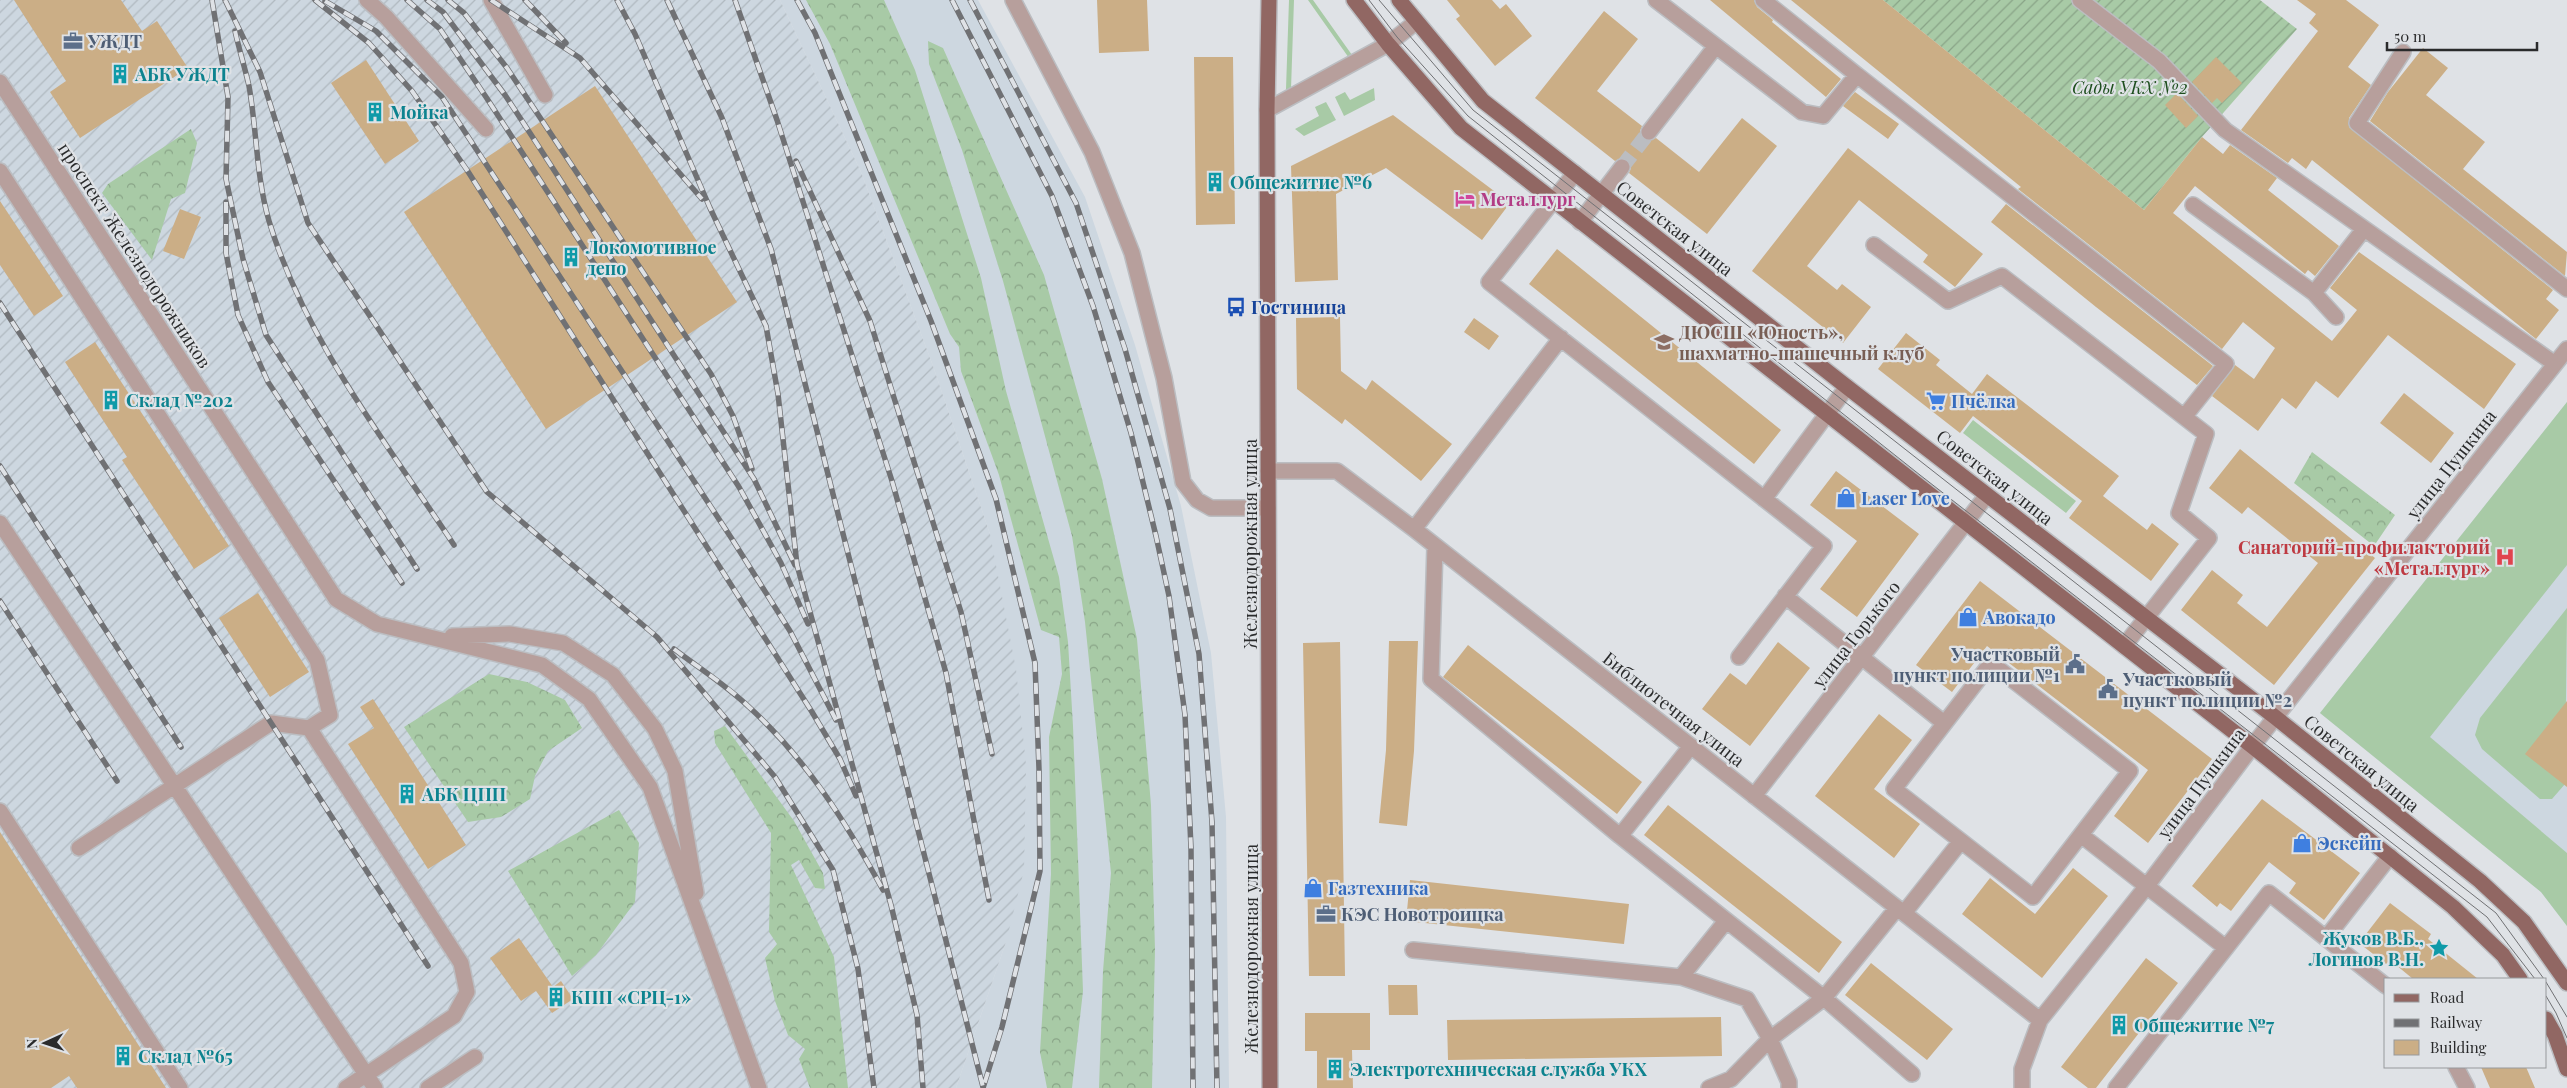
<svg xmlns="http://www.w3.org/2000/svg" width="2567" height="1088" font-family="'Playfair Display',serif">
  <defs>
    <pattern id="industrial-furrows" width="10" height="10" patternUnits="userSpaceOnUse" patternTransform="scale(1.25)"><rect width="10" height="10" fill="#cdd7e0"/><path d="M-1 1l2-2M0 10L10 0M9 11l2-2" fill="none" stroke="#b0b9c0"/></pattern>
    <pattern id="forest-crowns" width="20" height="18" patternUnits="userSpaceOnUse" patternTransform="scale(1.25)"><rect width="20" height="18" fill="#a8caa6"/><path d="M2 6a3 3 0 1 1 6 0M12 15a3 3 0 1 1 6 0" fill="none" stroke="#89a487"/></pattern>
    <pattern id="garden-furrows" width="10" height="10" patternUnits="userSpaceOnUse" patternTransform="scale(1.25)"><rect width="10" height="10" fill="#a8caa6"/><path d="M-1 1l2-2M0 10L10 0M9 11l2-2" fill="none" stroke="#89a487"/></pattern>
  </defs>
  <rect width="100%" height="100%" fill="#dfe2e6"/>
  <path fill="#cdd7e0" d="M780,0H978L1085,197L1135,345L1181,506L1211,653L1226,817L1229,1088H956L1006,942L990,534L933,366L861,172Z
    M2567,402V926L2541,892L2320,713Z"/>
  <path fill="url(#industrial-furrows)" d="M0,0H780L861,172L933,366L990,534L1016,669L1026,765L1024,870L1006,942L956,1088H0Z"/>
  <path fill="#a8caa6" d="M1289,0H1294L1291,89H1286Z
    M1308,0H1313L1352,55L1349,58Z
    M1374,88L1375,100L1344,116L1335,97L1345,92L1350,100Z
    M1326,102L1336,120L1304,136L1295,129L1319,116L1315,107Z
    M2567,402V565L2430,737L2567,853V926L2541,892L2320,713Z
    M1973,420L2076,501L2066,513L1963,433Z
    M2567,608L2565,784L2552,799H2540L2482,749L2475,735L2480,718Z"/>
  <path fill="url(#forest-crowns)" d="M806,0H884L915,70L981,278L1006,391L1059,577L1068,642L1073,726L1083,991L1072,1088H1047L1040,1052L1051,874L1049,737L1062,674L1059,637L1041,630L999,475L961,371L959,347L950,334L830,44Z
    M928,41L943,48L1044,275L1102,479L1137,639L1151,805L1155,950L1152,1088H1099L1103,971L1111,873L1085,622L1072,536L1003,281L962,150L929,64Z
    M191,129L197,143L185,193L171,199L152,260L102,193L108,184Z
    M2312,452L2395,515L2374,546L2294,483Z
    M489,674L527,682L565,700L582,728L548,751L535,776L530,799L501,817L468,822L404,727Z
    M725,726L794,821L823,873L825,889L815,888L799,860L791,865L834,957L848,1088H810L799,1059L805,1049L788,1035L775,1001L765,958L777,944L769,932L771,833L715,743L714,731Z
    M619,810L639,843L635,902L596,955L572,976L508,871Z"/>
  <path fill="url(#garden-furrows)" d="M1883,0H2260L2297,29L2202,137L2144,210Z"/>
  <path fill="#cbae86" d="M14,0H121L142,31L157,21L188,68L80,138L50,92L66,81Z
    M1097,0H1147L1149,51L1099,53Z
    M1447,0H1492L1500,9L1506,4L1532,36L1495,66L1456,19L1460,16Z
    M1710,0H1754L1757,7L1773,20L1772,22L1841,79L1826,97Z
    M1791,0H1883L2144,210L2202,137L2223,154L2230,145L2277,178L2268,190L2339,246L2315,276L2308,270L2305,274L2195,186L2173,213L2332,341L2357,310L2330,288L2359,252L2516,364L2484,409L2388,335L2338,398L2316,381L2296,409L2282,398L2258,431L2212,396L2235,365L2254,379L2275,348L2243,322L2222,349L2018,189L2021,187Z
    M2297,0H2346L2379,25L2348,67L2371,85L2349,118V127L2553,290L2546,299L2559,310L2536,339L2312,160L2306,169L2292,158L2288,163L2241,130L2318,31L2309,23L2316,14Z
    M1604,11L1638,39L1597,91L1642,126L1640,131L1643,139L1648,141L1656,138L1699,172L1742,118L1777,146L1707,234L1629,173L1631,168L1628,160L1623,158L1615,161L1535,98Z
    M2423,48L2448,68L2426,95L2485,142L2463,169L2567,252L2565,276L2370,121L2388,92Z
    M1194,57H1233L1235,224L1196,225Z
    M2216,57L2242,83L2222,103L2217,98L2212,103L2192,82Z
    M366,60L419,141L385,164L331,83Z
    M595,86L737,302L546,429L404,212Z
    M1855,92L1899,124L1888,139L1843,106Z
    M2177,93L2198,116L2186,128L2165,105Z
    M1393,115L1510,203L1482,240L1386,168L1336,194L1338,280L1295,282L1291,166Z
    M1848,148L1983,254L1955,287L1923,262L1928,255L1859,200L1807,266L1837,290L1842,284L1871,307L1843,343L1752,271Z
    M0,201L63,296L34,316L0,265Z
    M2006,204L2213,366L2197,385L2096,307L1991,222Z
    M180,209L201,217L184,259L163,251Z
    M1557,249L1781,430L1754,464L1529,284Z
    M1340,317L1341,371L1366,390L1372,380L1452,444L1421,481L1345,419L1342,424L1297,389L1296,318Z
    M1474,318L1499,336L1489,350L1464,332Z
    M1906,333L1940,360L1936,365L1972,394L1987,374L2119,476L2103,496L2147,530L2152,523L2179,544L2151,581L2069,518L2082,501L1973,416L1960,433L1878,369Z
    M95,342L229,546L194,569L122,460L127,457L65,362Z
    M2404,393L2454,433L2431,463L2380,423Z
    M2240,449L2375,558L2274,685L2181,610L2212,570L2243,595L2237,603L2267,627L2318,563L2248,507L2242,514L2209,488Z
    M1836,471L1919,534L1857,617L1820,589L1857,541L1810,505Z
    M1980,581L2212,759L2148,843L2114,816L2148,770L2035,683L1987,646L1952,692L1916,665Z
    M258,593L309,672L270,697L219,618Z
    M1389,641H1418L1414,751L1407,826L1379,823L1386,750Z
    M1340,642L1345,976H1309L1303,643Z
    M1778,642L1810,668L1750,746L1702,709L1730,673L1746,685Z
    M1468,645L1642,782L1617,814L1443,677Z
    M373,699L466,845L428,869L348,744L374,728L360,707Z
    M2567,701V787L2525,754Z
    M1879,714L1912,740L1874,789L1920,824L1894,858L1815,796Z
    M2262,799L2360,873L2324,920L2289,893L2296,883L2269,862L2231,911L2220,903L2217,907L2192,886Z
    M1668,805L1842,942L1819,973L1644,835Z
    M0,832L132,1035L166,1088H77L69,1076L51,1088H0Z
    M2073,868L2108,896L2042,978L1962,914L1990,878L2035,914Z
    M1410,880L1629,904L1624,944L1406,921Z
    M2390,903L2431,934L2428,939L2478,979H2413L2390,960L2386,964L2359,943Z
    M519,938L553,987L561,981L573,999L552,1013L536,991L521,1001L490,958Z
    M2146,958L2178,983L2096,1088H2088L2061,1067Z
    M1871,963L1953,1029L1927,1060L1845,995Z
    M1388,985H1417L1418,1015H1389Z
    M1305,1013H1370V1050H1352L1353,1088H1317V1051H1305Z
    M1721,1017L1722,1056L1448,1060L1447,1020Z
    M2481,1067H2526L2535,1088H2490Z"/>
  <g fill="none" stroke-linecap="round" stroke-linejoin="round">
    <path stroke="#bbbdc1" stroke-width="15" stroke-dasharray="15 8" stroke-linecap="butt" d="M1622,167L1649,132"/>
    <defs>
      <path id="minor" d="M367,0L386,17L486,129
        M491,0L545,95
        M1013,0L1092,152L1132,253L1164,378L1183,482L1197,500L1211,508H1268
        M1656,0L1802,112L1823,116L1857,75L2226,364L2184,417
        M1763,0L1857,75
        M2080,0L2159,61L2225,130L2555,364
        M2403,52L2357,123L2567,289
        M0,82L336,599L377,624L542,665L589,699L650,787L759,1088
        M1267,110L1388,44L1416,22
        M1649,132L1716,46
        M0,171L317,660L330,715L309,728L461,963L467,992L454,1016L346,1088
        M1575,173L1489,282L1824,546L1739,657
        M2193,205L2314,293L2336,317
        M1580,222L1622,167
        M1874,245L1948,301L2002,276L2206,434L2179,513L2209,538L2124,646
        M2314,293L2364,229
        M1268,471H1337L1414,529L2040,1020
        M1764,499L1847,387
        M0,523L375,1088
        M1414,529L1561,338
        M1435,546L1431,679L1620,836
        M1785,596L1944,723
        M452,636L510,634L563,643L613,675L655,729L675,771L696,893
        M1991,663L2130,771L2033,897L1894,789Z
        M1691,746L1620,836L1824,998L1912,1074
        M1754,796L1987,495
        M0,811L180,1088
        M2081,835L2226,948
        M79,848L271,723L309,728
        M1904,913L1961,841
        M2326,938L2390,856
        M1413,950L1681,977L1726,921
        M1681,977L1747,999L1770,1039L1789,1082V1088
        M2456,1067L2467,1088
        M428,1088L475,1057
        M1709,1088L1731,1079L1770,1039L1824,998L1897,908
        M2022,1088V1069L2040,1020L2146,887L2258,739L2567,349
        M2116,1088L2269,893L2386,986"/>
      <path id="major" d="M1269,0L1267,110L1270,1088
        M1354,0L1388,44L1461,128L2252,746L2453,907L2503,955L2520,979
        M1399,0L1483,101L1847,387L2275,717L2480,881L2524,922L2567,983
        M2546,1019L2555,1035L2567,1069"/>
    </defs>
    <use href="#minor" stroke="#bbbdc1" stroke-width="18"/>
    <use href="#major" stroke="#bbbdc1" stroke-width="18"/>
    <use href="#minor" stroke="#b79f9c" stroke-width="15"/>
    <use href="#major" stroke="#916763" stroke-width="15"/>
    <path stroke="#707174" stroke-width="1" d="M1369,0L1397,37L1468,116L1920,475L2487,917L2535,979
      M1379,0L1473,110L2496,913L2544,979
      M2546,982L2567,1017
      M2546,996L2556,1013L2567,1038"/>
    <defs>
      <path id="rail" d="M212,0L228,97L226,179L243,259L266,335L417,569
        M225,0L260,72L308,223L487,492L657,637L775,777L833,870L858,969L874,1088
        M315,0L369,43L412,91L467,170L812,712L840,759L856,796
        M407,0L440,29L486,97L739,487L781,563L808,624
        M427,0L443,12L505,95L528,130L754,479L795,565
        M448,0L464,13L507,68L711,374L733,416L752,469
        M491,0L580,58L702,199
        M525,0L566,43
        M617,0L635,34L710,208L766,326L778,394L797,565L891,905L917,1015L923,1088
        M667,0L722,118L771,249L983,1087
        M735,0L777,120L892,481L946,673L989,900
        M797,0L815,33L931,321L996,499L1035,663L1039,769L1040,871L1002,1027L983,1088
        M952,0L1052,196L1093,306L1131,433L1156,536L1169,596L1185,715L1191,848L1193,1088
        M970,0L1076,203L1125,349L1170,509L1199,654L1212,822L1217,1088
        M325,1L376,31L442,97L732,539L790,631L836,720
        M235,31C239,49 245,68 249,86C257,131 256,176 269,221C305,340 386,442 454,545
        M796,161L870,321L961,612L992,754
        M226,202V253L238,315L268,382L402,583
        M0,303L428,966
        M0,466L181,747
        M0,601L117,781
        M674,649C699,668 726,685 749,707C806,759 846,822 883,890"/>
    </defs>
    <use href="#rail" stroke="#707174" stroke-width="5.5"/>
    <use href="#rail" stroke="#dfe2e6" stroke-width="4" stroke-dasharray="11" stroke-linecap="butt"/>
  </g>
  <defs>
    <symbol id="office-bare" viewBox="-9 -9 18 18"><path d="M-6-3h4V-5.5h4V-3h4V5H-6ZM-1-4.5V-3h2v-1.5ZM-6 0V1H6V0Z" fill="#5c6f8a" stroke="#dfe2e6" stroke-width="2.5" paint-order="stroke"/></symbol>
    <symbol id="building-bare" viewBox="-9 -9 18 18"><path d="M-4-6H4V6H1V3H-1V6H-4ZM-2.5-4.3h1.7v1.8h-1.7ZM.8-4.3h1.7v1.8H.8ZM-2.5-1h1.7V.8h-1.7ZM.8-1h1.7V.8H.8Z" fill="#0f9aa8" stroke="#dfe2e6" stroke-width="2.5" paint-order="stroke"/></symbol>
    <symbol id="hotel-bare" viewBox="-9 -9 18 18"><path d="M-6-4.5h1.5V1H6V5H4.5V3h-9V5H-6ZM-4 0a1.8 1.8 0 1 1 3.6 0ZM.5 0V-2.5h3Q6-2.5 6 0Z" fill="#d1479c" stroke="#dfe2e6" stroke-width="2.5" paint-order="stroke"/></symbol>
    <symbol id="bus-bare" viewBox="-9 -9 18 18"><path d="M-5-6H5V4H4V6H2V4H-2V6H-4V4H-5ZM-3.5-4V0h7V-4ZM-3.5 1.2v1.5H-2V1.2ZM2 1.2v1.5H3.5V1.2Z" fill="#1a4fb4" stroke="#dfe2e6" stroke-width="2.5" paint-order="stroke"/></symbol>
    <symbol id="school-bare" viewBox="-9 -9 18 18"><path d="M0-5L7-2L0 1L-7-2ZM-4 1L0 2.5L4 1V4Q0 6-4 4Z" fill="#8d6e63" stroke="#dfe2e6" stroke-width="2.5" paint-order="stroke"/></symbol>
    <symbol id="supermarket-bare" viewBox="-9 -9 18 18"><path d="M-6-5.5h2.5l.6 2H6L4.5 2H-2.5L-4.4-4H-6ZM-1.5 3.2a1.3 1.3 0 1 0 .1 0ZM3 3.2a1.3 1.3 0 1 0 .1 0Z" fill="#3f7fe0" stroke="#dfe2e6" stroke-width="2.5" paint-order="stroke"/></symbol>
    <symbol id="shop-bare" viewBox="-9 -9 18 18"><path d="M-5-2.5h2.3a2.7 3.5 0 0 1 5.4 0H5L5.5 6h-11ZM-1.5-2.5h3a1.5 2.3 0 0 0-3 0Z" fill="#3f7fe0" stroke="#dfe2e6" stroke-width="2.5" paint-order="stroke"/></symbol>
    <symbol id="hospital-bare" viewBox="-9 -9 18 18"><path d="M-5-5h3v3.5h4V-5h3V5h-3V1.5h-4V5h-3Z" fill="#e0444e" stroke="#dfe2e6" stroke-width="2.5" paint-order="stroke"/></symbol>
    <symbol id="civic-bare" viewBox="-9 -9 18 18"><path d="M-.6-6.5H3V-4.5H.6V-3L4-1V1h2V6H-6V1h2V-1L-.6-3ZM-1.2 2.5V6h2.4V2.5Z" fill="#5c6f8a" stroke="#dfe2e6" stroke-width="2.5" paint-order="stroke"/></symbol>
    <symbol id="sight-bare" viewBox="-9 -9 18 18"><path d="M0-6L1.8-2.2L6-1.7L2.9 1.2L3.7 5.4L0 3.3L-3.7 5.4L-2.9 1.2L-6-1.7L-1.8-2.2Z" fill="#0f9aa8" stroke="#dfe2e6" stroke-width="2.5" paint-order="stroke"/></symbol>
  </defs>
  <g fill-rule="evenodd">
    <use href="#office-bare" x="59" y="27" width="28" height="28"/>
    <use href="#building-bare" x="106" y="60" width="28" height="28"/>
    <use href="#building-bare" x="361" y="98" width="28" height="28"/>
    <use href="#building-bare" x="1201" y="168" width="28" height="28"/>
    <use href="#hotel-bare" x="1451" y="185" width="28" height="28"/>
    <use href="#building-bare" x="557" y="243" width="28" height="28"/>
    <use href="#bus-bare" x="1222" y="293" width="28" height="28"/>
    <use href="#school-bare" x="1650" y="328" width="28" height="28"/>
    <use href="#building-bare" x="97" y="386" width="28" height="28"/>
    <use href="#supermarket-bare" x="1922" y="387" width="28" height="28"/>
    <use href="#shop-bare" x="1832" y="484" width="28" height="28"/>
    <use href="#hospital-bare" x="2491" y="543" width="28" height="28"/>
    <use href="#shop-bare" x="1954" y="603" width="28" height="28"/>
    <use href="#civic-bare" x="2061" y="650" width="28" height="28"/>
    <use href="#civic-bare" x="2094" y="675" width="28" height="28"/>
    <use href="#building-bare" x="393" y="780" width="28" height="28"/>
    <use href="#shop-bare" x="2288" y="829" width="28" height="28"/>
    <use href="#shop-bare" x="1299" y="874" width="28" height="28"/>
    <use href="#office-bare" x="1312" y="900" width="28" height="28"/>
    <use href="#sight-bare" x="2425" y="934" width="28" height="28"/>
    <use href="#building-bare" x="542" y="983" width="28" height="28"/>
    <use href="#building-bare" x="2105" y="1011" width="28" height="28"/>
    <use href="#building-bare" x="109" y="1042" width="28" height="28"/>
    <use href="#building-bare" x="1321" y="1055" width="28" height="28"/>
  </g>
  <g text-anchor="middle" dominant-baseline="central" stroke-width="4.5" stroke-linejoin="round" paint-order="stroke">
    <g font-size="18" font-weight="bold" fill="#4e5e75" stroke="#dfe2e6" text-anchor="start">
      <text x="88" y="41">УЖДТ</text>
      <text x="2060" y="654" text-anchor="end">Участковый<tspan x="2060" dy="21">пункт полиции №1</tspan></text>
      <text x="2123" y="679">Участковый<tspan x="2123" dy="21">пункт полиции №2</tspan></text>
      <text x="1341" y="914">КЭС Новотроицка</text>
    </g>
    <g font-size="18" font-weight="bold" fill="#0d838f" stroke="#dfe2e6" text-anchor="start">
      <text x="135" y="74">АБК УЖДТ</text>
      <text x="390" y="112">Мойка</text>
      <text x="1230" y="182">Общежитие №6</text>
      <text x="586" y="247">Локомотивное<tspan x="586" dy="21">депо</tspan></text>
      <text x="126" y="400">Склад №202</text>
      <text x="422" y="794">АБК ЦПП</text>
      <text x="2424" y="938" text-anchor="end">Жуков В.Б.,<tspan x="2424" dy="21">Логинов В.Н.</tspan></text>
      <text x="571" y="997">КПП «СРЦ-1»</text>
      <text x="2134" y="1025">Общежитие №7</text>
      <text x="138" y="1056">Склад №65</text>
      <text x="1350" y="1069">Электротехническая служба УКХ</text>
    </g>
    <g font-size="18" font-style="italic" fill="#1e4f1e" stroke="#dfe2e6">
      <text x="2130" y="87">Сады УКХ №2</text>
    </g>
    <g font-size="18" font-weight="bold" fill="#b23c85" stroke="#dfe2e6" text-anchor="start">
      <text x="1480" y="199">Металлург</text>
    </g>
    <g font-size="18" fill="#2a2b2c" stroke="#dfe2e6">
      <text transform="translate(1675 228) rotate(38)">Советская улица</text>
      <text transform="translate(135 255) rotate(57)">проспект Железнодорожников</text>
      <text transform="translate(2451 464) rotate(-52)">улица Пушкина</text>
      <text transform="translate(1995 477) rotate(38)">Советская улица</text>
      <text transform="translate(1250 544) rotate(-90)">Железнодорожная улица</text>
      <text transform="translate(1856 634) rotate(-52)">улица Горького</text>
      <text transform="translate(1674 709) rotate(38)">Библиотечная улица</text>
      <text transform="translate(2362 763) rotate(39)">Советская улица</text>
      <text transform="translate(2201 783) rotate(-53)">улица Пушкина</text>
      <text transform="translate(1251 949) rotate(-90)">Железнодорожная улица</text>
    </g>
    <g font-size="18" font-weight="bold" fill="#164399" stroke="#dfe2e6" text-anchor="start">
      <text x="1251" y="307">Гостиница</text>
    </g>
    <g font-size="18" font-weight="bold" fill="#785e54" stroke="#dfe2e6" text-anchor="start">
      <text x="1679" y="332">ДЮСШ «Юность»,<tspan x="1679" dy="21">шахматно-шашечный клуб</tspan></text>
    </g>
    <g font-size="18" font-weight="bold" fill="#366cbe" stroke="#dfe2e6" text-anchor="start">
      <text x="1951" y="401">Пчёлка</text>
      <text x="1861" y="498">Laser Love</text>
      <text x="1983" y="617">Авокадо</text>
      <text x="2317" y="843">Эскейп</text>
      <text x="1328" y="888">Газтехника</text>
    </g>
    <g font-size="18" font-weight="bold" fill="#be3a42" stroke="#dfe2e6" text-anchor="end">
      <text x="2490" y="547">Санаторий-профилакторий<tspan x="2490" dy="21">«Металлург»</tspan></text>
    </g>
  </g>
  <rect x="2384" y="978" width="162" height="90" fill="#dfe2e6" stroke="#97999c"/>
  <rect x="2394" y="994" width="25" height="8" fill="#916763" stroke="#97999c"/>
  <text x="2430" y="1003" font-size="15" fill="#2a2b2c">Road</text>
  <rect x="2394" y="1019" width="25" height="8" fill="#707174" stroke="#97999c"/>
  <text x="2430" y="1028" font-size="15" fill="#2a2b2c">Railway</text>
  <rect x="2394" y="1040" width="25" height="15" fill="#cbae86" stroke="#97999c"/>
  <text x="2430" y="1053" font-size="15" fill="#2a2b2c">Building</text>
  <g transform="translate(45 1043) rotate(267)" stroke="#dfe2e6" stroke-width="4" paint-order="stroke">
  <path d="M0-4L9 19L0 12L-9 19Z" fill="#2a2b2c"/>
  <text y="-8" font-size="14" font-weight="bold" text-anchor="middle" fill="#2a2b2c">N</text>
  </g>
  <path d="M2387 42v8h150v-8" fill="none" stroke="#2a2b2c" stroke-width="2.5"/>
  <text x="2394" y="42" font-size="15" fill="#2a2b2c" stroke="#dfe2e6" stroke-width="4" paint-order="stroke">50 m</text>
</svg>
